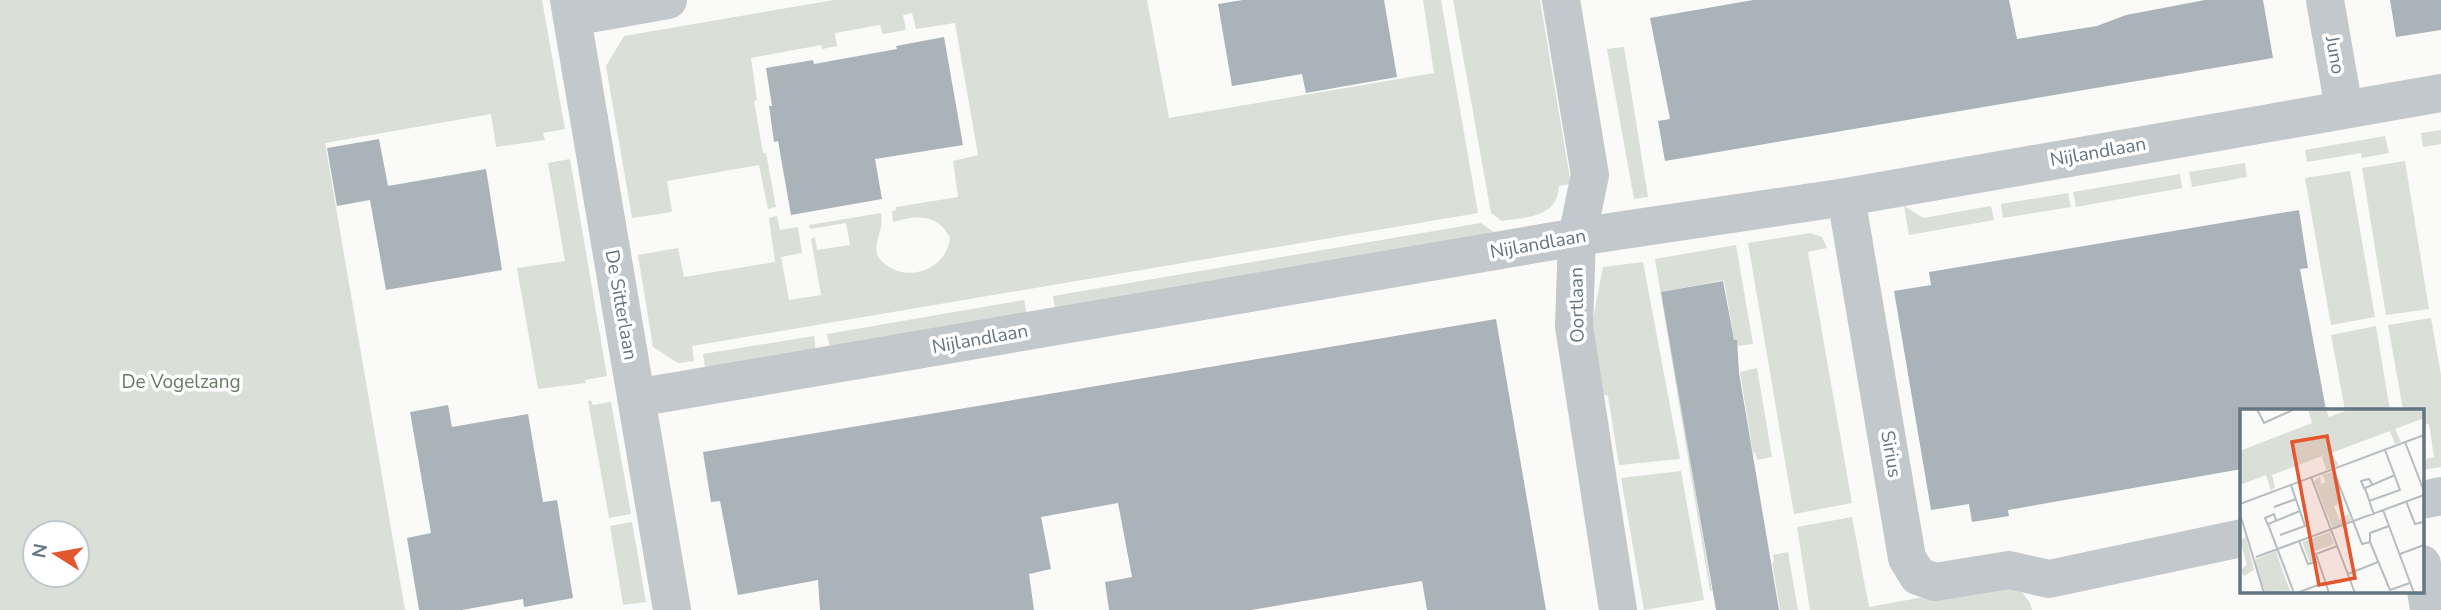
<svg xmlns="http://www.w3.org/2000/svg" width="2441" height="610" font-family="'Nunito Sans',sans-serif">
  <rect width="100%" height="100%" fill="#fafaf8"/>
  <path fill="#dadfd7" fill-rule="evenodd" d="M0,0H542L565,129L543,133L545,140L496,147L491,114L325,143L405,610H0ZM35,533H77V575H35Z
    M834,0H1147L1169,118L1434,73L1423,0H1441L1478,213L692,346L694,361L678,363L653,347L638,255L678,248L684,277L775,262L769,218L777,216L780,230L798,227L802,253L781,257L789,300L821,295L811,239L815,237L817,250L850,245L846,223L810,229L809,225L881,213C884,234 874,236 877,255C897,286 946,274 950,238C938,213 916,215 893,222L892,211L896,210V207L958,197L953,161L978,155L955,23L916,29L912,13L903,15L906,30L883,34L880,25L835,33L837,46L822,49L821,45L751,58L757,100L754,101L763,153H766L776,207L768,209L759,165L667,181L672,212L632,218L606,66L624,36Z
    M1453,0H1540L1571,184L1559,186C1557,218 1527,217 1502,221L1491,213Z
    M1624,47L1648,197L1634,199L1607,49Z
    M2441,130V144L2423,147L2421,133Z
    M2385,136L2389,153L2362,158L2361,153L2307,162L2305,150Z
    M570,159L607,376L585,380L586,383L538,389L517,268L565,261L548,163Z
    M2405,161L2429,309L2386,315L2362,168Z
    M2245,163L2247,177L2192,187L2189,172Z
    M2350,171L2375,317L2331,325L2305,178Z
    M2180,174L2182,188L2076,207L2073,192Z
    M2068,193L2071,207L2003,218L2001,204Z
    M1904,206L1923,218L1991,206L1994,220L1909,235Z
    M1481,223L1498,235L1055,310L1053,296Z
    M1810,233L1822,237L1827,248L1808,252L1852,503L1794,514L1748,243Z
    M1736,245L1753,344L1737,346L1736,340H1734L1724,280L1662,292L1712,591H1710L1655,259Z
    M1643,262L1680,459L1619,465L1608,396L1593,391L1588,345L1603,267Z
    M1024,300L1027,315L830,348L827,334Z
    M2431,318L2441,375V467L2422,470V460L2434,457L2429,424L2422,425V410H2403L2388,325Z
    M2376,326L2390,410H2345L2331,335Z
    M814,336L816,351L705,368L703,354Z
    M1757,368L1772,457L1757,460L1755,452L1753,453L1740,372Z
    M591,400L593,405L611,402L631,514L609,518L588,401Z
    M1681,471L1704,600L1644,610L1621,478Z
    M1852,517L1869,607L1995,584L2021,591L2030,603L2032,610H1810L1797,527Z
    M632,522L646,602L623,605L610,526Z
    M1788,552L1798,610H1780L1772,563L1774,562L1773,555Z"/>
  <path fill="#aab3b9" d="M1243,0H1384L1397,77L1306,93L1302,74L1232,86L1218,4Z
    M1753,0H2009L2017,39L2097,26L2126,15L2205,0H2263L2273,58L1665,161L1658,121L1670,119L1650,18Z
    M2390,0H2441V30L2396,37Z
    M944,37L963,145L875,159L882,199L791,215L778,141L774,142L769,106H772L766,68L813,60L814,64L897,49L896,46Z
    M379,139L388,186L486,169L502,270L386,290L370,200L337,206L327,148Z
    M2299,210L2308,268L2300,269L2326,410H2242V469L2008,510L2009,516L1972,522L1969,504L1931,510L1894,291L1931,285L1929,272Z
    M1723,281L1734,340H1737L1739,373L1779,610H1716L1661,292Z
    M1496,319L1546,610H1427L1422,581L1251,610H1109L1105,582L1132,577L1118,503L1041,517L1051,569L1029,574L1034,610H820L818,580L738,595L720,501L711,502L703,452Z
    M448,405L452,427L528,414L543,502L557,500L573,598L524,607L523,599L462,610H419L407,538L431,533L410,412Z"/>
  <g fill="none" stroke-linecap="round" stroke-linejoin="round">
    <path stroke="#c3c8cc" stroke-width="38" d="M569,0L672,610
      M1561,0L1590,175L1577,237L1574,326L1618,610
      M2325,0L2344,109
      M572,17L668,0
      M1846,197L1907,558L1918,576L1935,582L2009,570L2049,579L2242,538
      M636,398L1577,237L1846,197L2441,93
      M2422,500L2441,496
      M2422,564L2429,610"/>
  </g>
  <g text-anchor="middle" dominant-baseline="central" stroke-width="7" stroke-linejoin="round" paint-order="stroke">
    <g font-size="19" fill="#657683" stroke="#fff">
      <text transform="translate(2335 55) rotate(80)">Juno</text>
      <text transform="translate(2098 152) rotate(-10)">Nijlandlaan</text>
      <text transform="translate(1538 244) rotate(-10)">Nijlandlaan</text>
      <text transform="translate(621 305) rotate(80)">De Sitterlaan</text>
      <text transform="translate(1577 305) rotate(-91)">Oortlaan</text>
      <text transform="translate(980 339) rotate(-10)">Nijlandlaan</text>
      <text transform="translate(1891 454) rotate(80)">Sirius</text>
    </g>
    <g font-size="19" fill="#687a64" stroke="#fff">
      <text x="181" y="382">De Vogelzang</text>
    </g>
  </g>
  <g transform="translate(2240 409)">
    <rect width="184" height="184" fill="#fafaf8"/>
    <path d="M68,0H86L89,8L110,0H184V9L155,20L161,33L155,35L150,22L91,44L99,56L86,61L82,47L32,66L35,78L31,82L26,66L0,76V42L72,14ZM92,63L103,93L94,97L99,111L108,105L112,112L93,120L74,72L80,67L81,75L86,73L82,66ZM90,123L94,135L73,143L76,151L70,154L62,133ZM6,128L14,161L4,167L0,161L7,156L0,132ZM36,142L42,160L51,184H25L14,151Z" fill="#dadfd7"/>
    <path fill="none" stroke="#b5bdc2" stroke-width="2" d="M17,0L24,14L55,0M165,33L184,82M93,60L122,135L130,133M71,68L115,184M125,81L121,72L129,70L132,75M129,92L160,81L145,41M166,92L175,115L183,113M0,95L184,26M34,98L56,90M143,101L174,184M0,105L24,184M134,106L125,79L155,66M28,116L25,109L34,105L36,111M149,117L130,124V133L150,181L170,174M40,126L65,117L51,76M59,132L68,155L77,153M160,145L184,136M16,148L184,86M108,165L138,153M54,184L28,115L60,102M57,184L86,173M89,184L76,145L97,137"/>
    <path fill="#e4572e" fill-opacity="0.15" stroke="#e4572e" stroke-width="3.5" d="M87,27L115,169L79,176L52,33Z"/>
    <rect width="184" height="184" fill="none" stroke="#657683" stroke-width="3.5"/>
  </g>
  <g transform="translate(56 554) rotate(281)"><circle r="33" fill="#ffffff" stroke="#c1c8cd" stroke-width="2"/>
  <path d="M0-5L12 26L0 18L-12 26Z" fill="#e4572e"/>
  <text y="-10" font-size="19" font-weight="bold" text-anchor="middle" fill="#657683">N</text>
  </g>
</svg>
